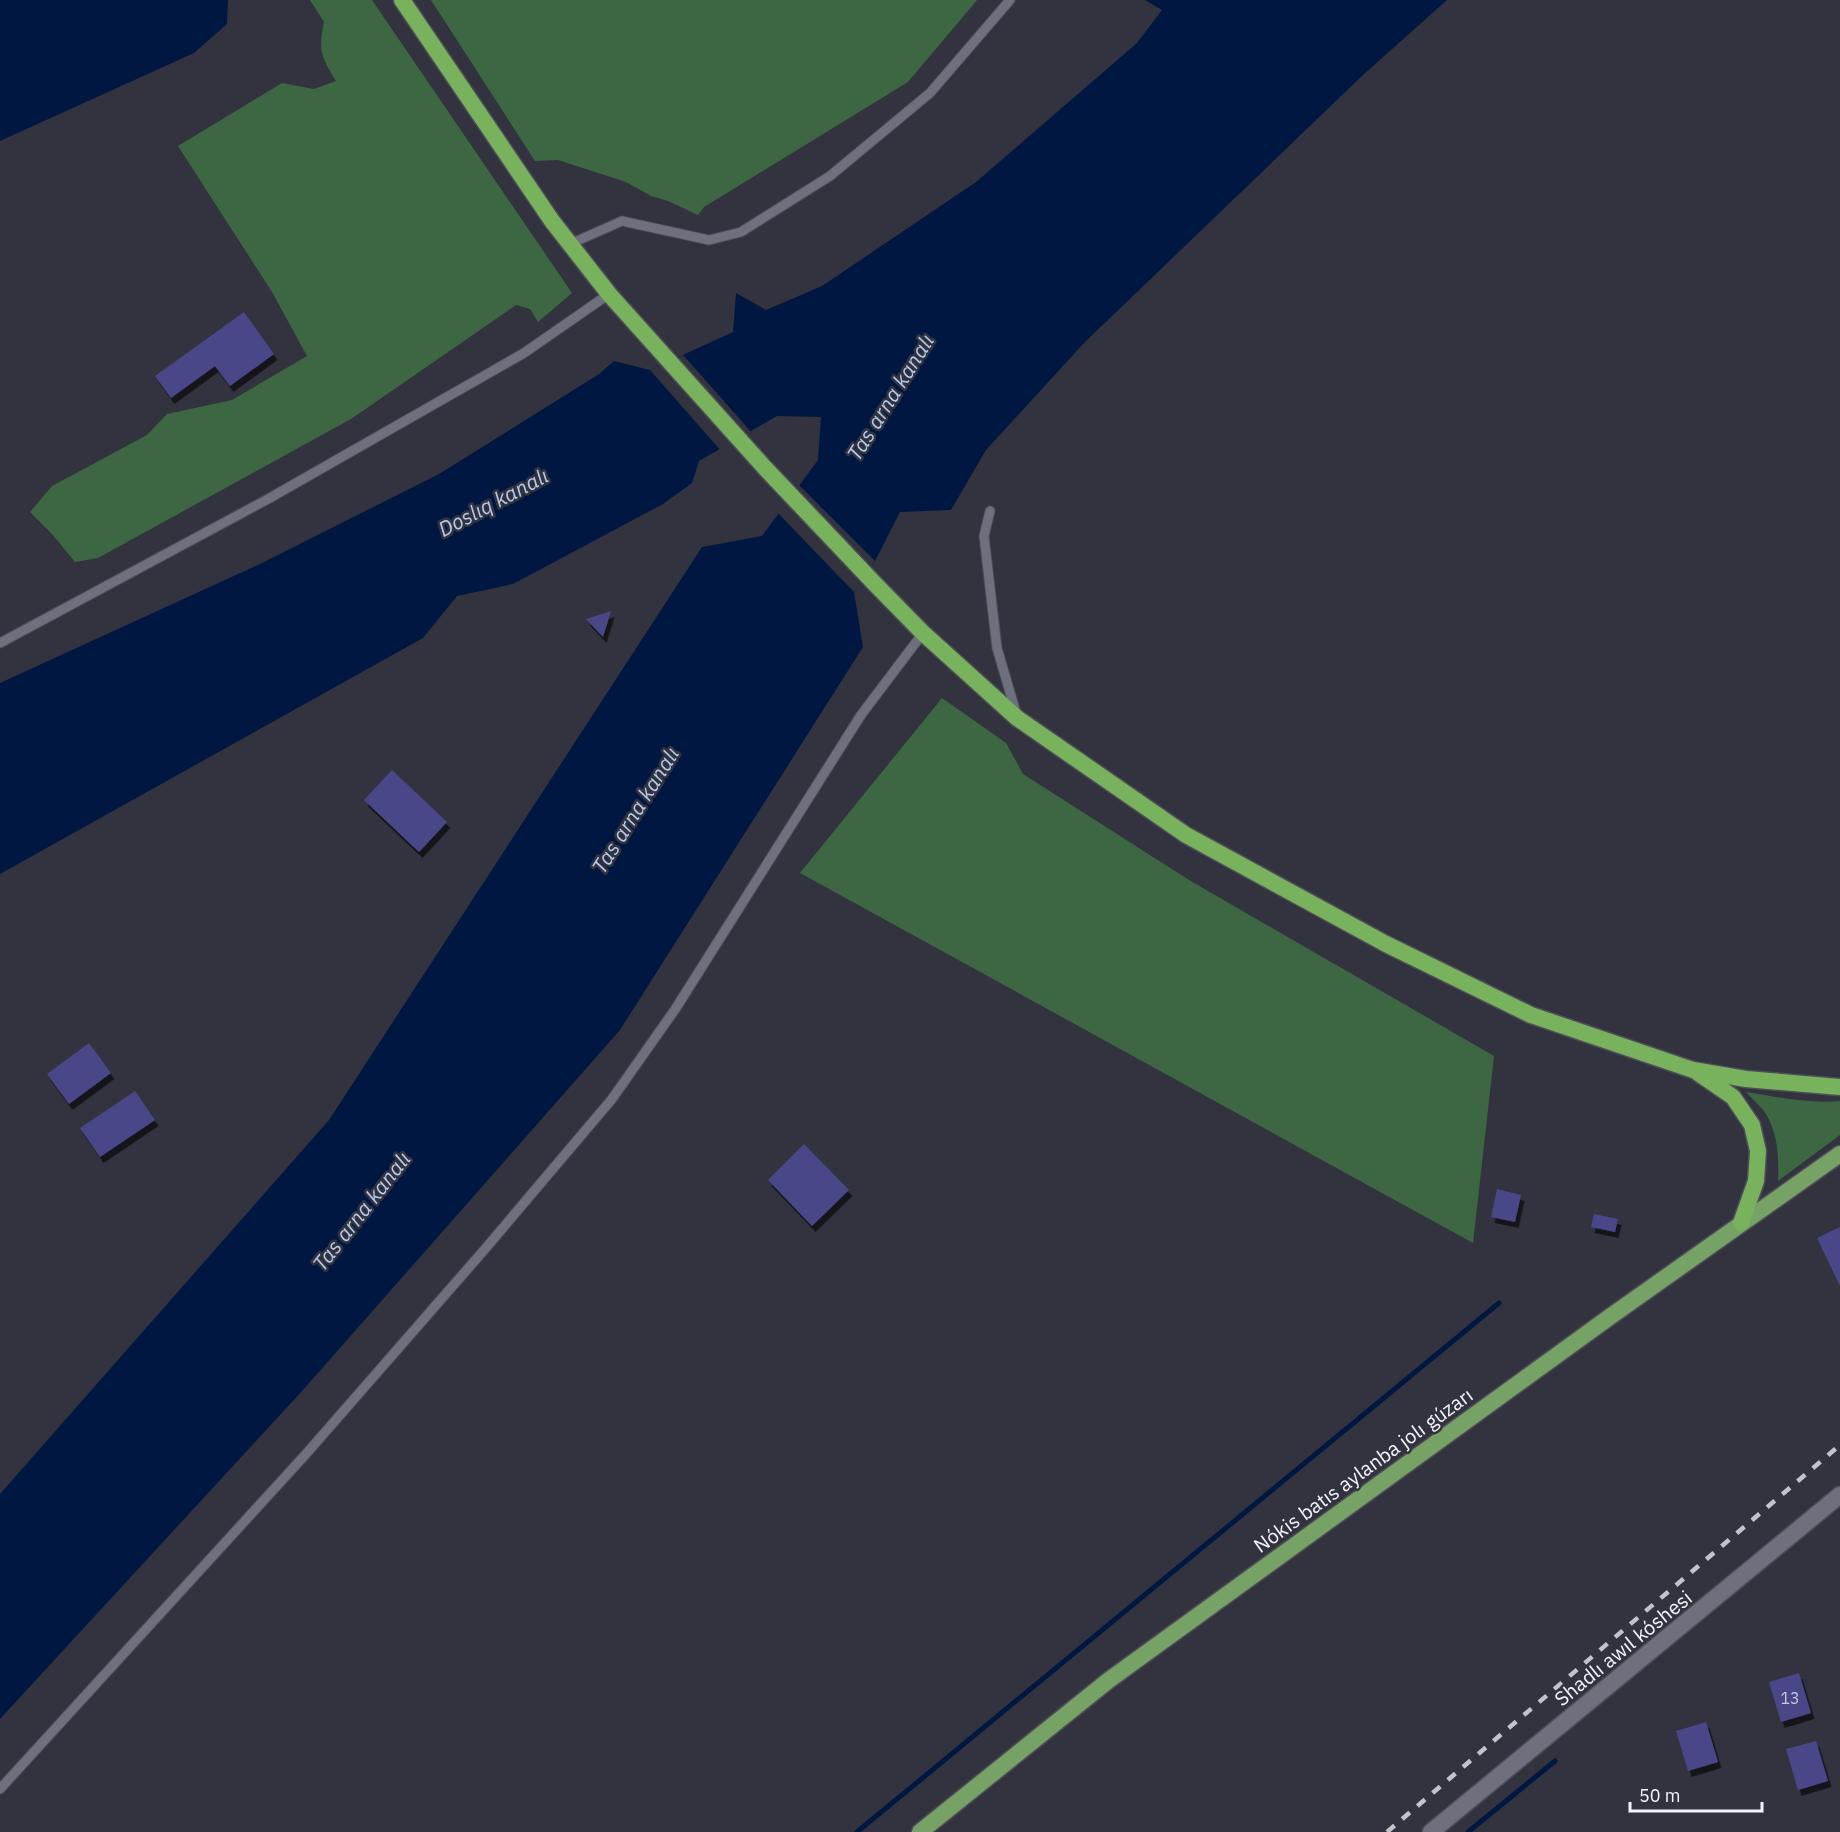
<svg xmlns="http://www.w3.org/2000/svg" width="1840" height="1832" font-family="'IBM Plex Sans',sans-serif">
  <defs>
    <filter id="shadow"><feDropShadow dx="3.5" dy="6" stdDeviation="0" flood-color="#0009"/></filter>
  </defs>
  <rect width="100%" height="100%" fill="#32333e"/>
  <path fill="#3d6742" d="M310,0H372L572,293L538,322L530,309L516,305L351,419L98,558L75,562L52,534L30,512L52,486L147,435L167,414L232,400L307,356L272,292L178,146L282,83L314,89L336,81C321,55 318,53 324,22Z
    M431,0H977L908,82L704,207L698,215L668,201L651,196L626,182L558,160L535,161Z
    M942,698L1006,743L1023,774L1189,880L1494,1056L1473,1243L800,873Z
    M1746,1092C1777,1097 1809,1104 1840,1101V1135L1778,1181C1779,1158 1778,1134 1766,1114C1761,1106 1752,1099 1746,1092Z"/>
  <path fill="#001841" d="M0,0H228L227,24L194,53L0,141Z
    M1145,0H1447L1363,75L1084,343L986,450L951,510L900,512L875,561L854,592L863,647L620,1030L303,1390L0,1719V1494L329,1120L702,547L762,536L818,460L821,417L777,416L699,461L692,483L663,504L513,584L457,596L423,638L0,874V683L260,564L439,474L599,374L614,361L650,370L733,332L736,293L766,310L822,286L976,182L1137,43L1162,10Z"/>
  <path fill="#32333e" d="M683,355L753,434L722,452L650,370Z
    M797,483L875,561L854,592L776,511Z"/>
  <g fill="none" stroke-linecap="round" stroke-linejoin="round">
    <path stroke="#001841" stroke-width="5" d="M857,1832L1499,1303
      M1468,1832L1555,1761"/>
  </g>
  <path fill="#484688" filter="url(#shadow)" d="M244,312L274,354L230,386L215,366L171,398L155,376Z
    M611,611L603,637L586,619Z
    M392,770L447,822L419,852L364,800Z
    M89,1043L111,1073L69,1104L47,1074Z
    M135,1091L155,1120L100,1157L80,1128Z
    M804,1144L849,1190L812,1226L768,1180Z
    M1497,1189L1521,1195L1515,1222L1491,1217Z
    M1594,1214L1618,1219L1615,1232L1591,1227Z
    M1840,1227V1286L1817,1238Z
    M1799,1673L1811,1713L1781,1722L1769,1682Z
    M1706,1722L1718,1762L1688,1771L1676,1731Z
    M1816,1741L1828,1781L1798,1790L1786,1749Z"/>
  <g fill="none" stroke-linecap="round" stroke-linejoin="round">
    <defs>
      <path id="service" d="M570,244L622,221L709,240L741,232L830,176L930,93L1010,0
        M990,511L984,536L997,648L1016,713
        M0,643L268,499L524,353L609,294
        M0,1789L306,1454L485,1249L612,1099L676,1008L861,715L923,633"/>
      <path id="minor" d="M1431,1832L1840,1495"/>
      <path id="primary" d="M920,1832L1109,1680L1611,1316L1840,1154"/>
      <path id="trunk" d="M402,0L552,221L609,294L765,468L876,585L923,633L1017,718L1186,835L1386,944L1531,1015L1693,1070L1746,1079L1840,1087
        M1698,1073L1733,1097L1752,1125L1758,1151L1756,1181L1741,1223"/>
    </defs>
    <use href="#service" stroke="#4e4e58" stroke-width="11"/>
    <use href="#minor" stroke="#4e4e58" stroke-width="19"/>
    <use href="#primary" stroke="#4e4e58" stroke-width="19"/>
    <use href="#trunk" stroke="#4e4e58" stroke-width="19"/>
    <use href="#service" stroke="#6f707e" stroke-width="9"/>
    <use href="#minor" stroke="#6f707e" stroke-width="16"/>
    <use href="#primary" stroke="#76a265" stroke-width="16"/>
    <use href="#trunk" stroke="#78b25c" stroke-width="16"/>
    <path stroke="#c2c3cb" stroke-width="4.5" stroke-dasharray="10 10" stroke-linecap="butt" d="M1387,1832L1840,1445"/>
  </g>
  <g text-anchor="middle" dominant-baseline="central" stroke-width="5" stroke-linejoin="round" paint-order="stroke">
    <g font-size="16" fill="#c8c8de">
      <text x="1790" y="1698">13</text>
    </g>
    <g font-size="20" fill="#f3f4fb" stroke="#32333e">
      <text transform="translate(1363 1470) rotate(-36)">Nókis batıs aylanba jolı gúzarı</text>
      <text transform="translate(1623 1648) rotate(-39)">Shadlı awıl kóshesi</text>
    </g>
    <g font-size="21" font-style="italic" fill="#b4cbee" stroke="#32333e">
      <text transform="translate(890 397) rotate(-58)">Tas arna kanalı</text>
      <text transform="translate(493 502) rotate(-28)">Doslıq kanalı</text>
      <text transform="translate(635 810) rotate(-58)">Tas arna kanalı</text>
      <text transform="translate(361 1211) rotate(-52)">Tas arna kanalı</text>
    </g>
  </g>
  <path d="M1630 1802v9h132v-9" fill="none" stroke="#f3f4fb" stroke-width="3"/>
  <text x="1639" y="1802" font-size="18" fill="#f3f4fb" stroke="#32333e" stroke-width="4.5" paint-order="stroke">50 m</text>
</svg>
